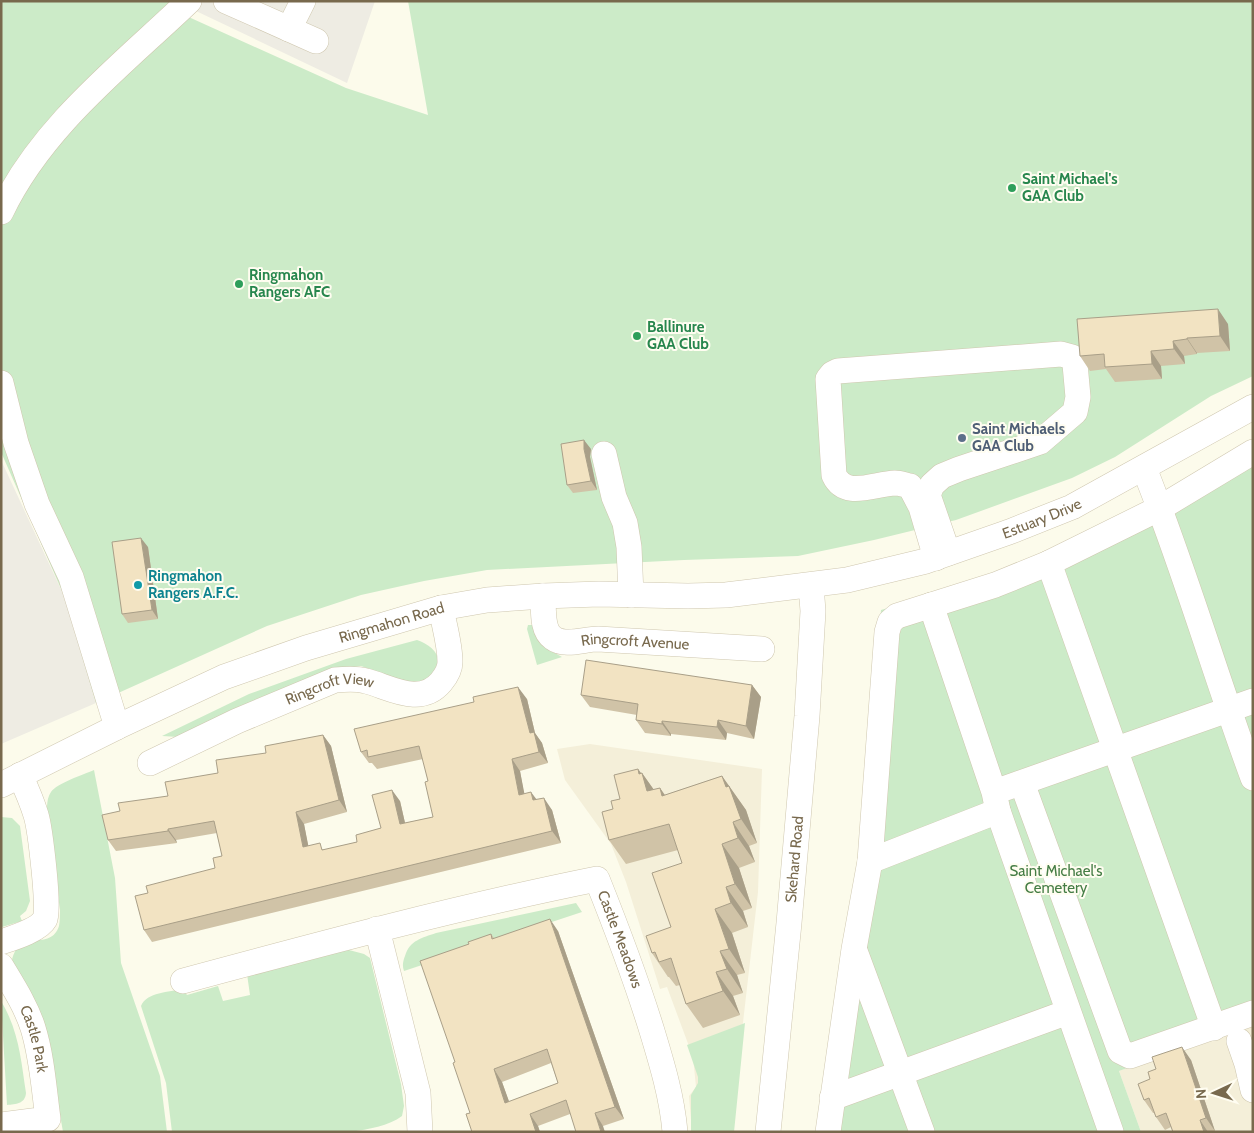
<svg xmlns="http://www.w3.org/2000/svg" width="1254" height="1133" font-family="Cabin,sans-serif">
  <rect width="100%" height="100%" fill="#fcfbeb"/>
  <path fill="#f4efd9" d="M590,744L762,769L758,892L741,1040L692,1132L689,1096L696,1087L693,1057L667,987L660,989L626,882L611,844L565,780L557,749Z
    M1253,1023V1132H1141L1119,1071Z"/>
  <path fill="#eeece3" d="M198,1H375L347,83L196,11Z
    M1,460L65,598L96,703L1,744Z"/>
  <path fill="#ccebc8" d="M1,1H186L182,14L346,88L428,115L408,1H1253V376L1211,396L1115,457L1072,478L956,520L874,540L798,556L684,560L487,570L424,581L361,595L267,626L96,703L65,598L1,452Z
    M1253,442V1023L1119,1071L1141,1132H822L859,860L881,610L975,583L1160,502Z
    M528,625H538L551,651L562,657L537,665L527,629Z
    M417,640C431,645 445,656 435,673C432,678 425,683 421,687L361,666L347,668L179,737L162,736L249,694L346,659Z
    M94,770L115,878L121,963L160,1076L167,1132H63L55,1085L12,961C18,928 51,952 59,926C60,921 60,915 60,910L47,812C47,805 47,798 51,792C57,783 83,775 94,770Z
    M1,817L12,818L20,826L30,901L26,911L20,916L22,921L2,927Z
    M576,903L582,912L404,971C402,966 403,961 405,956C410,940 422,938 436,933Z
    M349,950L364,954L370,958L401,1084L404,1106L402,1116C389,1126 368,1129 351,1132H172L166,1083L141,1006C147,992 169,992 183,989L187,995L218,986L223,1001L250,995L247,974L325,953Z
    M1,1001C19,1031 21,1060 26,1093C25,1104 16,1104 7,1105Z
    M745,1023L734,1132H691V1095L698,1083V1077L687,1045Z"/>
  <g fill="none" stroke-linecap="round" stroke-linejoin="round">
    <defs>
      <g id="minor">
        <path d="M226,1L316,41"/>
        <path d="M289,29L303,1"/>
        <path d="M1,212C42,126 121,66 189,1"/>
        <path d="M1,383L16,443L37,504L71,577L117,727"/>
        <path d="M604,454L614,497L625,523L629,547L631,595"/>
        <path d="M1144,468C1185,570 1215,675 1253,778"/>
        <path d="M936,558L921,507L910,486C905,485 900,483 895,483C873,484 845,499 834,475L828,379L832,374L838,371L1061,354L1072,357L1075,364L1078,397L1075,412L1040,442L959,469L942,476L932,485L928,495L948,553"/>
        <path d="M1049,563L1214,1028"/>
        <path id="s1" d="M543,596C544,609 541,630 553,638C565,647 584,639 598,639C653,642 707,646 762,649"/>
        <path d="M931,605L994,792L998,811L1111,1132"/>
        <path id="s2" d="M150,763L237,721L335,680C345,679 356,678 366,681C390,687 420,707 441,682C446,676 450,670 450,662C450,644 444,625 441,608"/>
        <path d="M1022,783L1120,1051L1130,1056L1253,1013"/>
        <path id="s3" d="M1,785L117,727L224,677L306,648L441,608L487,600L543,596L599,594L688,596L726,595L847,580L926,561L1009,532L1072,507L1253,407"/>
        <path d="M1006,788L1253,701"/>
        <path d="M870,861L887,632L890,622L897,616L995,585L1049,563L1160,508L1253,452"/>
        <path d="M377,929L418,1093L420,1132"/>
        <path d="M1,942C13,938 39,930 45,919C50,910 40,828 36,815C32,802 26,788 20,775"/>
        <path d="M855,951L922,1132"/>
        <path id="s4" d="M1,966C13,986 26,1006 33,1028C42,1057 44,1089 48,1119L1,1125"/>
        <path id="s5" d="M183,981C320,944 458,907 597,879C617,929 636,979 652,1031C662,1064 672,1097 675,1132"/>
        <path d="M1239,1041L1247,1064L1253,1090"/>
        <path d="M832,1098L1068,1012"/>
        <path id="s6" d="M768,1132L789,923L807,716L813,611L811,586"/>
        <path d="M828,1132L854,949L870,861L998,811"/>
      </g>
    </defs>
    <use href="#minor" stroke="#cfc7af" stroke-width="26"/>
    <use href="#minor" stroke="#fff" stroke-width="25"/>
  </g>
  <path fill="#d0c3a7" fill-rule="evenodd" d="M1228,324L1230,351L1197,353V354L1184,356L1185,364L1161,366L1162,379L1115,382L1106,369L1090,371L1080,356Z
    M591,449L590,457L597,490L573,493L567,485Z
    M148,547L158,619L128,623L122,614Z
    M752,685L761,697L754,739L727,733L726,740L671,734V736L645,733L636,720L637,715L590,707L581,695Z
    M527,699L535,733L542,743L548,763L520,771L524,794L537,800L552,810L561,843L152,942L144,930L148,893L215,868L222,856L217,833L176,840L177,843L116,851L108,840L120,811L168,796L218,773L266,753L323,735L331,746L347,812L304,824L308,846L325,850L357,842L381,828L400,801L405,823L433,817L428,781L423,759L377,769L372,763H369L361,752Z
    M638,769L641,773H642L654,790L660,788L665,795L722,776L746,810L757,843L749,846L755,862L739,868L752,908L743,911L748,927L732,933L745,973L737,975L743,993L733,996L740,1015L703,1028L686,1004L680,985L676,986L669,977H668L652,953L671,927L682,863L678,850L626,864L609,840L613,809L620,799Z
    M558,931L624,1119L603,1126L570,1114L538,1126L540,1132H472L470,1113L455,1062L469,944L491,934L494,938ZM551,1063L558,1083L509,1102L502,1082Z
    M1191,1060L1215,1131L1213,1132H1173L1171,1127L1165,1130L1156,1117L1154,1113H1153L1144,1100L1150,1079Z"/>
  <path fill="#a99f88" d="M1218,309L1228,324L1230,351L1220,336Z
    M1187,338L1197,353V354L1187,339Z
    M1173,341L1184,356L1185,364L1174,349Z
    M1151,351L1161,366L1162,379L1152,364Z
    M584,440L591,449L590,457L597,490L591,481L584,449Z
    M141,538L148,547L158,619L152,610Z
    M752,685L761,697L754,739L746,726Z
    M518,687L527,699L535,733L542,743L548,763L539,752L530,733Z
    M718,720L727,733L726,740L717,727Z
    M662,721L671,734V736L662,724Z
    M323,735L331,746L347,812L339,800Z
    M512,759L520,771L527,807L519,795Z
    M638,769L643,776L642,773L659,797L647,791L639,774Z
    M722,776L746,810L757,843L741,819L726,787Z
    M660,788L676,812L662,796Z
    M392,790L400,801L408,836L400,824Z
    M531,792L540,804L533,800Z
    M544,798L552,810L561,843L552,831Z
    M296,812L304,824L311,859L303,847Z
    M733,822L749,846L755,862L738,838Z
    M168,829L176,840L177,843L168,831Z
    M722,844L739,868L752,908L735,884Z
    M726,887L743,911L748,927L731,903Z
    M715,909L732,933L745,973L729,949Z
    M550,919L558,931L624,1119L615,1107Z
    M720,951L737,975L743,993L727,969Z
    M716,972L733,996L740,1015L723,991Z
    M1182,1047L1191,1060L1215,1131L1206,1118Z
    M494,1069L502,1082L514,1115L505,1103Z
    M595,1113L603,1126L605,1132H601Z
    M530,1114L538,1126L540,1132H536Z
    M1200,1120L1208,1132H1204Z"/>
  <path fill="#f2e3c2" stroke="#a99f88" fill-rule="evenodd" d="M1218,309L1220,336L1187,338V339L1173,341L1174,349L1151,351L1152,364L1105,367L1104,354L1080,356L1077,319Z
    M584,440V449L591,481L567,485L561,444Z
    M141,538L152,610L122,614L112,542Z
    M586,660L752,685L746,726L718,720L717,727L662,721V724L636,720L638,704L581,695Z
    M518,687L530,733L534,732L539,752L512,759L519,795L531,792L533,800L544,798L552,831L144,930L135,896L148,893L146,886L215,868L213,858L222,856L214,821L168,829V831L108,840L102,815L120,811L118,803L168,796L165,782L218,773L216,760L266,753L265,746L323,735L339,800L296,812L303,847L320,843L322,850L357,842L356,835L381,828L372,795L392,790L400,824L433,817L425,782L428,781L419,746L368,757L367,750L361,752L354,729L474,702L473,697Z
    M638,769L639,774L642,773L647,791L660,788L662,796L722,776L726,787L729,786L741,819L733,822L738,838L722,844L735,884L726,887L731,903L715,909L729,949L720,951L727,969L716,972L723,991L686,1004L671,958L659,962L655,952L652,953L646,936L671,927L652,873L682,863L669,824L609,840L602,812L613,809L611,801L620,799L614,775Z
    M550,919L615,1107L595,1113L601,1132H576L566,1100L530,1114L536,1132H472L466,1114L470,1113L453,1063L455,1062L420,961L469,944L468,942L491,934L492,939ZM547,1049L558,1083L505,1103L494,1069Z
    M1182,1047L1206,1118L1200,1120L1204,1132H1173L1166,1113L1156,1117L1149,1098L1144,1100L1138,1084L1150,1079L1148,1072L1156,1069L1152,1057Z"/>
  <g fill="#2e9e5b" stroke="#fffdf1" stroke-width="2">
    <circle cx="1012" cy="188" r="5"/>
    <circle cx="239" cy="284" r="5"/>
    <circle cx="637" cy="336" r="5"/>
  </g>
  <circle fill="#5c6f8a" stroke="#fffdf1" stroke-width="2" cx="962" cy="438" r="5"/>
  <circle fill="#0f9aa8" stroke="#fffdf1" stroke-width="2" cx="138" cy="585" r="5"/>
  <g text-anchor="middle" dominant-baseline="central" stroke-width="4" stroke-linejoin="round" paint-order="stroke">
    <g font-size="15" font-weight="bold" fill="#27864d" stroke="#fffdf1" text-anchor="start">
      <text x="1022" y="179">Saint Michael's<tspan x="1022" dy="17">GAA Club</tspan></text>
      <text x="249" y="275">Ringmahon<tspan x="249" dy="17">Rangers AFC</tspan></text>
      <text x="647" y="327">Ballinure<tspan x="647" dy="17">GAA Club</tspan></text>
    </g>
    <g font-size="15" font-weight="bold" fill="#4e5e75" stroke="#fffdf1" text-anchor="start">
      <text x="972" y="429">Saint Michaels<tspan x="972" dy="17">GAA Club</tspan></text>
    </g>
    <g font-size="15" fill="#78694d" stroke="#fffdf1">
      <text stroke="none"><textPath href="#s3" startOffset="1088">Estuary Drive</textPath></text>
      <text stroke="none"><textPath href="#s3" startOffset="424">Ringmahon Road</textPath></text>
      <text stroke="none"><textPath href="#s1" startOffset="128">Ringcroft Avenue</textPath></text>
      <text stroke="none"><textPath href="#s2" startOffset="196">Ringcroft View</textPath></text>
      <text stroke="none"><textPath href="#s6" startOffset="274">Skehard Road</textPath></text>
      <text stroke="none"><textPath href="#s5" startOffset="491">Castle Meadows</textPath></text>
      <text stroke="none"><textPath href="#s4" startOffset="81">Castle Park</textPath></text>
    </g>
    <g font-size="15" font-weight="bold" fill="#0d838f" stroke="#fffdf1" text-anchor="start">
      <text x="148" y="576">Ringmahon<tspan x="148" dy="17">Rangers A.F.C.</tspan></text>
    </g>
    <g font-size="15" fill="#457d45" stroke="#fffdf1">
      <text x="1056" y="871">Saint Michael's<tspan x="1056" dy="17">Cemetery</tspan></text>
    </g>
  </g>
  <rect width="1254" height="1133" fill="none" stroke="#78694d" stroke-width="5"/>
  <g transform="translate(1214 1093) rotate(266)" stroke="#fffdf1" stroke-width="4" paint-order="stroke">
  <path d="M0-4L9 19L0 12L-9 19Z" fill="#78694d"/>
  <text y="-8" font-size="14" font-weight="bold" text-anchor="middle" fill="#78694d">N</text>
  </g>
</svg>
